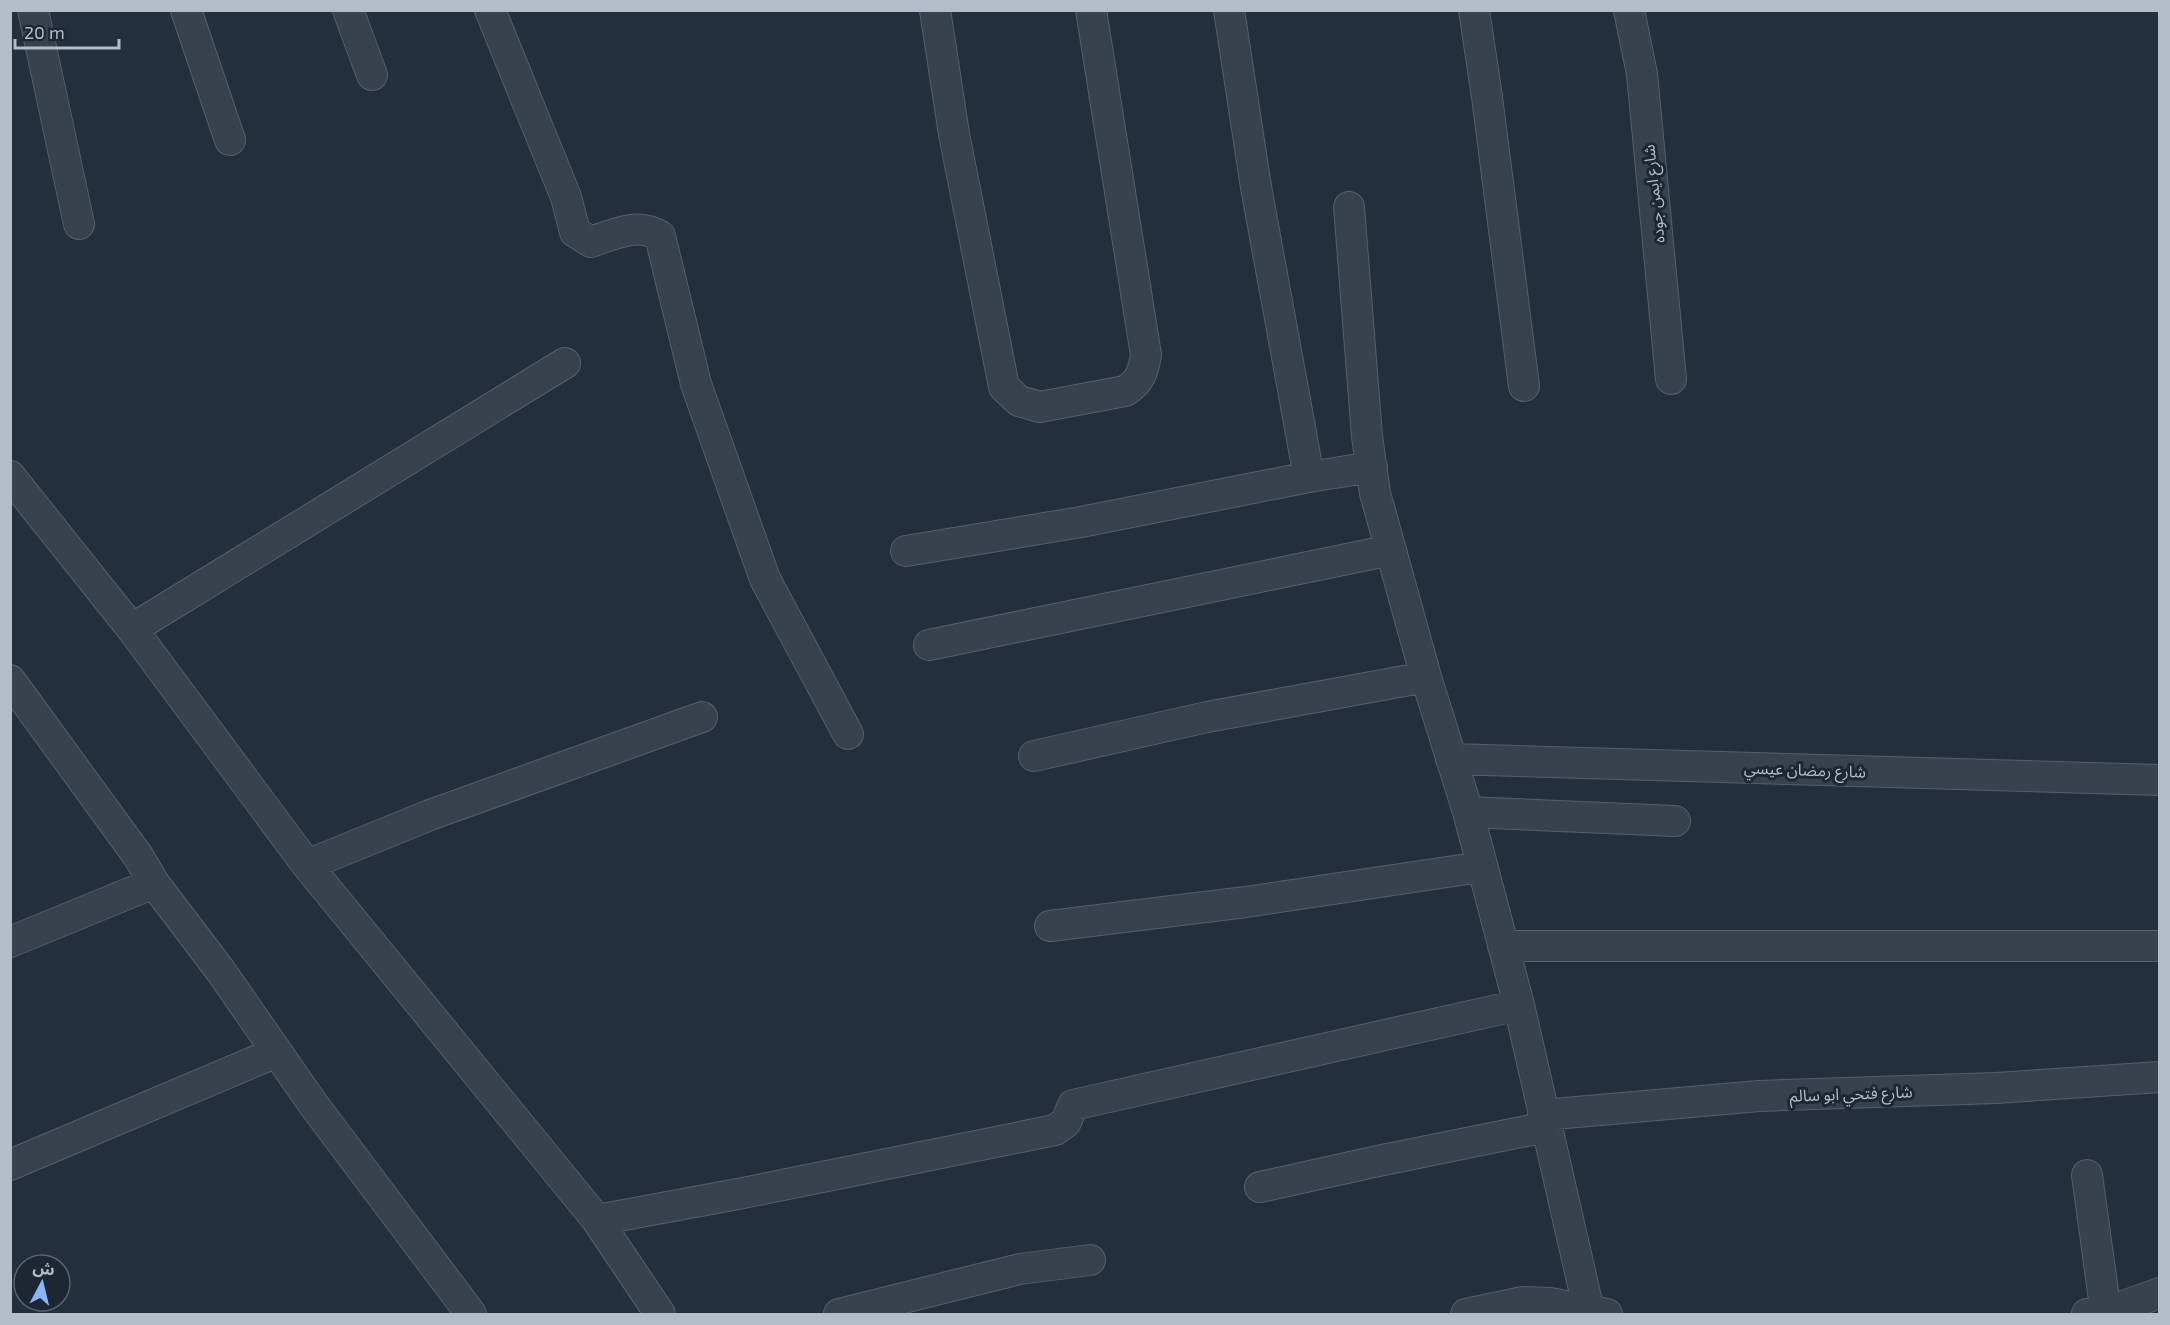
<svg xmlns="http://www.w3.org/2000/svg" width="2170" height="1325" font-family="'Exo 2','Noto Sans Arabic',sans-serif">
  <rect width="100%" height="100%" fill="#242f3e"/>
  <g fill="none" stroke-linecap="round" stroke-linejoin="round">
    <defs>
      <path id="street" d="M33,10L79,224
        M186,10L230,140
        M348,10L372,75
        M490,10L566,197L575,232L591,242C614,234 638,222 660,236L696,384L765,579L848,734
        M935,10L954,134L1004,387L1019,401L1040,407L1125,391C1140,382 1143,372 1146,355L1091,10
        M1229,10L1256,187L1309,477
        M1474,10L1487,97L1524,386
        M1629,10L1642,74L1671,379
        M1349,207L1367,436L1375,493L1426,677L1468,812L1519,1005L1589,1311
        M10,476L132,629L307,865L597,1220L660,1314
        M906,551L1081,522L1309,477L1372,467
        M132,629L565,363
        M929,645L1391,550
        M10,680L138,856L154,883L220,970L313,1104L471,1314
        M1034,756L1207,717L1426,677
        M1451,759L2160,780
        M1468,812L1675,821
        M307,865L430,815L702,717
        M1050,926L1246,902L1481,867
        M10,942L154,883
        M1503,946H2160
        M1543,1115L1759,1096L1996,1088L2160,1077
        M10,1165L277,1052
        M2087,1175L2106,1314
        M1260,1187L1378,1161L1546,1127
        M597,1220L738,1194L1055,1130L1066,1122L1073,1105L1519,1005
        M839,1314L1020,1269L1090,1260
        M1466,1314L1523,1302L1550,1303L1607,1314
        M2087,1314L2106,1312L2160,1293"/>
    </defs>
    <use href="#street" stroke="#565f6c" stroke-width="32"/>
    <use href="#street" stroke="#38414e" stroke-width="30"/>
  </g>
  <g text-anchor="middle" dominant-baseline="central" stroke-width="6" stroke-linejoin="round" paint-order="stroke">
    <g font-size="16" fill="#b4bcc9" stroke="#1d2633">
      <text transform="translate(1653 194) rotate(-96)">شارع ايمن جوده</text>
      <text transform="translate(1805 769) rotate(2)">شارع رمضان عيسي</text>
      <text transform="translate(1851 1093) rotate(-2)">شارع فتحي ابو سالم</text>
    </g>
  </g>
  <rect width="2170" height="1325" fill="none" stroke="#b4bcc9" stroke-width="24"/>
  <g transform="translate(42 1283) rotate(7)"><circle r="28" fill="#1d2633" stroke="#59626f" stroke-width="1.5"/>
  <path d="M0-4.5L10 22L0 15L-10 22Z" fill="#8ab4f8"/>
  <text y="-9" font-size="16" font-weight="bold" text-anchor="middle" fill="#b4bcc9">ش</text>
  </g>
  <path d="M15 39v9h104v-9" fill="none" stroke="#b4bcc9" stroke-width="3"/>
  <text x="24" y="39" font-size="18" fill="#b4bcc9" stroke="#1d2633" stroke-width="4.5" paint-order="stroke">20 m</text>
</svg>
